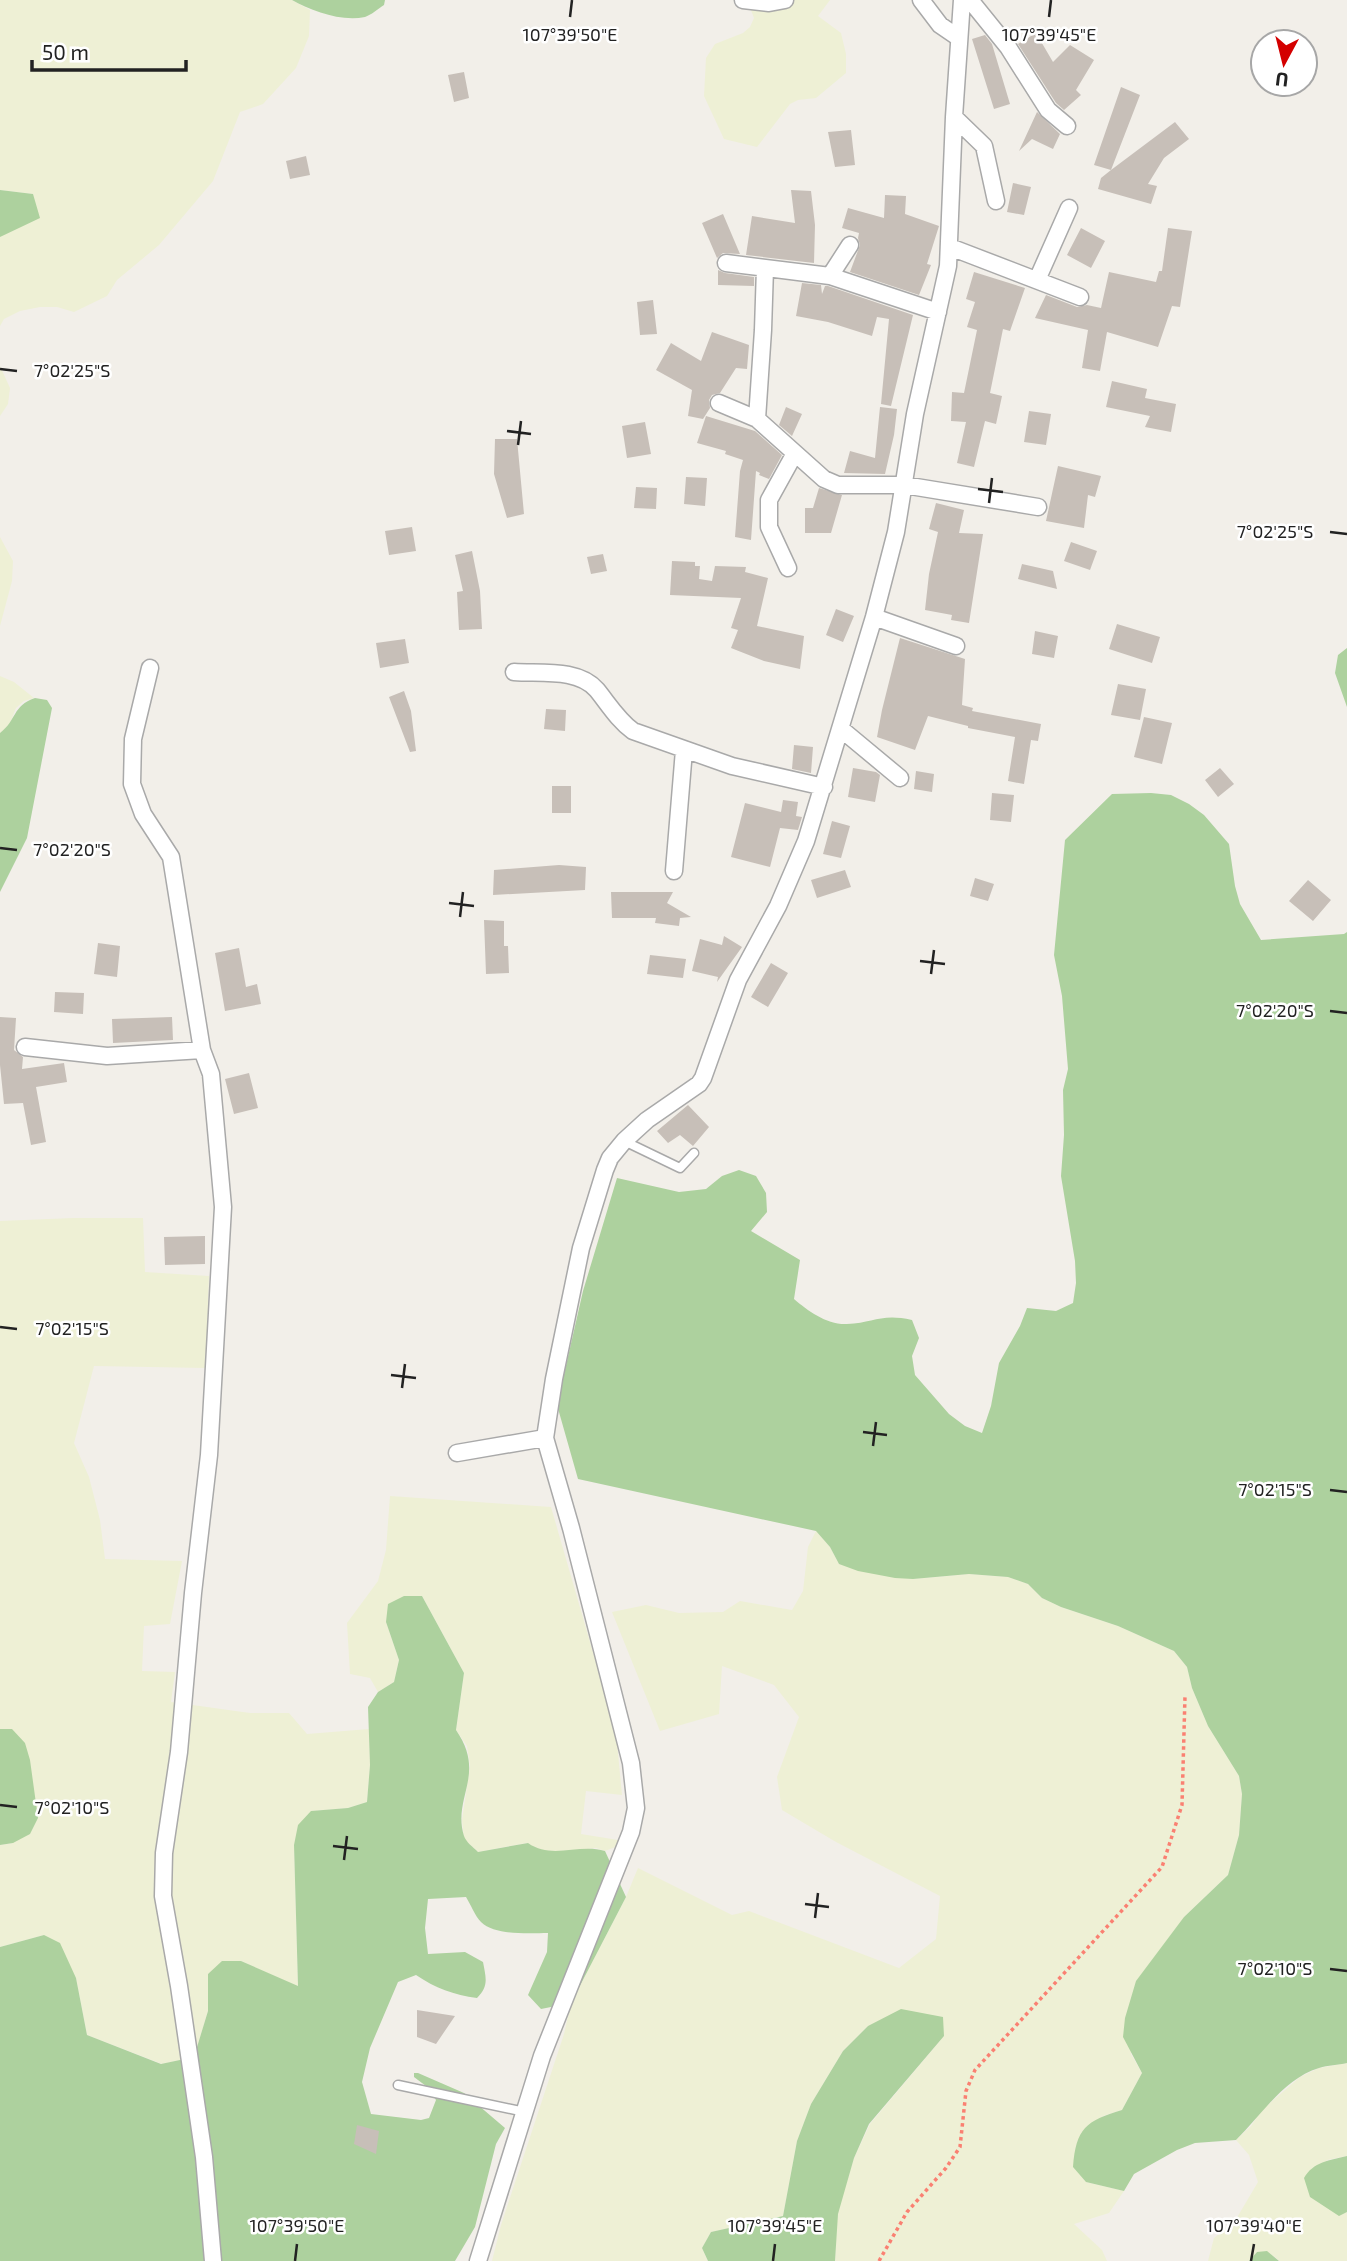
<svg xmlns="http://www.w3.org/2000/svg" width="1347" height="2261" font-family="'Exo 2',sans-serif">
  <rect width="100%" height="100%" fill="#f2efe9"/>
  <path fill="#eef0d5" d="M0,0H292L310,10L309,36L296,68L263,104L240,112L213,181L159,245L117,280L107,296L74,312L57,307H40L20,311L4,319L0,326V237L33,194L0,190Z
    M747,0H830L818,16L841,33L846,54V73L816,98L798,100L790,104L757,147L724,139L704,96L706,58L715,44L743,33L750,27L754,18Z
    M0,366L10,388L8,404L0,416Z
    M0,537L13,561L12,581L0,626Z
    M0,676L14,682L34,698L24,701L16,708L9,726L0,733Z
    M73,1218H143L145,1272L209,1276L206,1368L94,1366L74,1443L89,1477L100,1520L105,1559L182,1561L170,1624L144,1626L142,1671L175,1672L171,1702L250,1713H289L307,1734L369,1729L370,1765L367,1802L348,1808L312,1811L294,1845L298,1987L241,1961L208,1974V2011L194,2057L162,2064L87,2035L76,1978L44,1935L0,1947V1845L13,1843L12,1729H0V1221Z
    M390,1496L551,1507L616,1732L622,1795L586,1791L581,1834L618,1840V1846L605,1851L596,1848L556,1853L535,1849L527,1843L478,1852L464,1839L462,1820L470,1766L467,1746L456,1730L464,1673L422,1596H404L386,1622L399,1660L394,1682L378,1692L370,1678L350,1674L347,1623L378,1581L386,1550Z
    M816,1531L830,1547L839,1564L913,1579L969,1574L1008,1577L1028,1584L1042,1598L1061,1607L1118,1626L1174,1651L1187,1667L1192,1688L1208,1726L1239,1776L1242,1794L1239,1835L1228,1875L1184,1917L1131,2054L1142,2073L1122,2110L1103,2116L1086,2182L1124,2191L1109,2213L1074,2224L1102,2250L1107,2261H835L837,2214L854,2158L870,2124L944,2036L868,2026L843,2051L811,2104L797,2141L783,2216L711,2232L702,2248L708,2261H492L501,2225L564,2034L571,2003L626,1897L638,1868L732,1915L749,1911L899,1968L936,1939L940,1896L836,1842L782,1810L777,1777L799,1717L774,1685L722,1666L719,1714L660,1731L612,1612L646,1605L679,1613L723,1612L740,1601L792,1610L803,1591L808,1547Z
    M1347,2063V2156L1327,2160L1339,2215L1347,2212V2261H1279L1275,2257L1257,2252L1249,2261H1208L1214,2238L1235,2221L1258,2182L1249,2155L1236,2140L1251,2126L1262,2110L1300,2077L1319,2068Z"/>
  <path fill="#add19e" d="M292,0H385L384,5C378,9 371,15 365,17C341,22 312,11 292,0Z
    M0,190L33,194L40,218L0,237Z
    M1347,648V707L1335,673L1338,655Z
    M35,698L47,700L52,708L27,838L0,892V733C17,720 12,706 35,698Z
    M1151,793L1171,795L1189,804L1204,815L1229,844L1235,886L1240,904L1261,940L1344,934L1347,932V2063C1338,2065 1328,2065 1319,2068C1283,2079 1262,2115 1236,2140L1195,2143L1177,2150L1134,2174L1124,2191L1086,2182L1073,2167C1076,2128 1086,2121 1122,2110L1142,2073L1123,2037L1125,2018L1136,1981L1184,1917L1228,1875L1239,1835L1242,1794L1239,1776L1208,1726L1192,1688L1187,1667L1174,1651L1118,1626L1061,1607L1042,1598L1028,1584L1008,1577L969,1574L913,1579L895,1578L858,1571L839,1564L830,1547L816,1531L578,1479L557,1405L583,1291L617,1178L679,1192L706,1189L722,1176L739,1170L756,1176L766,1193L767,1212L751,1231L800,1260L794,1299C808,1311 827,1325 847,1324C874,1323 881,1313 912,1320L919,1338L912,1356L915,1375L949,1414L965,1426L982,1433L991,1406L999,1363L1020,1326L1027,1308L1056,1311L1073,1303L1076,1283L1075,1261L1061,1176L1064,1135L1063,1090L1068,1069L1062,996L1054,955L1065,840L1112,794Z
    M404,1596H422L464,1673L456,1730C487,1775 452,1797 464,1836C466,1842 473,1847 478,1852L528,1843C552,1860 579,1843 605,1851L626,1897L571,2003L541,2009L528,1995L547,1952L548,1933C531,1933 495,1936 481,1922C475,1916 471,1905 466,1897L428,1899L425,1928L428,1954L465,1952L483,1962C486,1978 489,1986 477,1998C454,1995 435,1988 416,1975L398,1982L370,2048L362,2082L371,2114L421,2120L429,2118L436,2100L426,2086L414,2077V2073H418L464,2093L505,2128L496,2144L475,2227L455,2261H0V1947L44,1935L60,1943L76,1978L87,2035L161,2064L194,2057L208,2011V1974L222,1961H241L298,1986L294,1845L298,1825L311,1811L348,1808L367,1802L370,1765L368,1707L378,1692L394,1682L399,1660L386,1622L388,1604Z
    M0,1729H12L25,1743L30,1760L38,1818L30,1834L13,1843L0,1845Z
    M901,2009L943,2017L944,2036L869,2124L854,2158L838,2214L835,2261H708L702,2248L711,2232L783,2216L797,2141L811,2104L843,2051L868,2026Z
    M1347,2156V2212L1339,2216L1310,2197L1304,2178C1313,2162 1330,2160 1347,2156Z
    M1267,2251L1279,2261H1249L1257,2252Z"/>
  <path fill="#c7bfb8" d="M1036,33L1053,62L1070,45L1094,60L1076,90L1081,95L1064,110L1056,103L1018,44Z
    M985,35L992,44L1010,104L994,109L972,39Z
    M464,72L469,98L454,102L448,75Z
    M1121,87L1140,95L1111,170L1175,122L1189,139L1164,158L1148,184L1157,186L1151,204L1098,189L1101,178L1111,170L1094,165Z
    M1037,112L1060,134L1053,149L1032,139L1019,151Z
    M851,130L855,165L835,167L828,132Z
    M306,156L310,175L290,179L286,161Z
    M1013,183L1031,187L1024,215L1007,212Z
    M791,190L811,191L815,225L814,263L746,255L752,216L795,223Z
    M885,195L906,196L905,214L939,226L927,264L931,265L919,295L850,272L860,245L858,238L859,233L842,228L848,208L884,218Z
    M723,214L740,254L723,253L717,258L702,223Z
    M1081,228L1105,241L1091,268L1067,255Z
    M1168,228L1192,231L1180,307L1172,306L1158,347L1107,332L1100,371L1082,368L1088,330L1035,318L1046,295L1077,307L1087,305L1101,308L1109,272L1156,282L1159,271H1162Z
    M718,270L725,273L754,277V286L718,285Z
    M974,272L1025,288L1010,331L1003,329L990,393L1002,396L996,424L985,421L974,467L957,463L966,422L951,421L952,392L964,393L977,330L967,327L975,302L966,299Z
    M802,283L821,285L822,294L825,286H828L913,315L891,406L881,404L889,319L877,317L872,336L828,322L796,316Z
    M653,300L657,334L640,335L637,302Z
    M712,332L749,345L747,369L736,368L720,393L712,395L709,400L710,408L703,419L688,416L692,390L656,370L671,343L701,361Z
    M1112,381L1147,389L1145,398L1176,404L1171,432L1145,427L1150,416L1106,407Z
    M786,407L802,414L792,436L779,425Z
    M880,407L897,409L894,435L885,474L844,473L850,451L875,458Z
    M1029,411L1051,414L1046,445L1024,442Z
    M706,416L755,431L782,455L769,479L759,475L760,473L756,471L751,540L735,537L740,471L743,460L725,454L726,451L697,443Z
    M645,422L651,454L627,458L622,426Z
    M495,439H517L524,514L507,518L494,474Z
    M1058,466L1101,476L1095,497L1088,495L1084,528L1046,521Z
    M686,477L707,478L705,506L684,504Z
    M636,487L657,488L656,509L634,508Z
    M819,488L842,495L831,533H805V508H813Z
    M936,503L964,510L959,533L983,534L969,623L951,620L952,615L925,610L929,574L938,532L929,529Z
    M412,527L416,551L389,555L385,531Z
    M1071,542L1097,551L1090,570L1064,561Z
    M472,551L480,591L482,629L459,630L457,592L463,591L455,555Z
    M603,554L607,571L591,574L587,557Z
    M672,561L695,562V566H700L699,579L712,581L715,566L746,567L745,572L768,578L757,626L804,636L800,669L764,661L731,648L738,630L731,628L741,598L670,595Z
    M1022,564L1053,571L1057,589L1018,579Z
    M836,609L854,616L843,642L826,635Z
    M1117,624L1160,637L1152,663L1109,649Z
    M1035,631L1058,636L1054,658L1032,654Z
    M900,638L965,659L962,705L973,708L972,711L1041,724L1038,741L1031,740L1024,784L1008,781L1015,737L968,728V726L928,716L915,750L877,737L882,710Z
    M405,639L409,663L380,668L376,643Z
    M1118,684L1146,689L1140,720L1111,715Z
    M404,691L411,711L416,751L410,752L389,697Z
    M546,709L566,710L565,731L544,729Z
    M1144,717L1172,723L1162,764L1134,757Z
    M794,745L813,747L811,773L792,769Z
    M853,768L876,772L880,775L875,802L848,797Z
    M1220,768L1234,784L1218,797L1205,780Z
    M916,771L934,774L932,792L914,789Z
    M552,786H571V813H552Z
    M992,793L1014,795L1011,822L990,820Z
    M783,800L798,802L796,816L802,817L798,830L780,828L770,867L731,857L745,803L781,812Z
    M832,821L850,826L841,858L823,854Z
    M559,865L586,867L585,890L493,895L494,870Z
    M845,870L851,887L817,898L811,880Z
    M975,878L994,884L988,901L970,896Z
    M1308,880L1331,900L1313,921L1289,901Z
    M611,892H673L667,903L691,917L680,918L679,926L655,923L656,918H612Z
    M484,920L504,921V946H508L509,973L486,974Z
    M724,936L742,947L717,982L718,977L692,971L700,939L722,945Z
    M98,943L120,946L117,977L94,974Z
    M239,948L246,987L257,984L261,1004L225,1011L215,953Z
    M650,955L686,959L683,978L647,974Z
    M771,963L788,973L768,1007L751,997Z
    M55,992L84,993L83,1014L54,1012Z
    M0,1017L16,1018L14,1050L23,1057L22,1069L64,1063L67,1082L36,1087L46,1142L31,1145L23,1103L4,1104L0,1065Z
    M172,1017L173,1040L113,1043L112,1019Z
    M249,1073L258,1108L234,1114L225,1079Z
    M688,1105L709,1127L693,1146L680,1135L668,1143L657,1131Z
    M205,1236V1264L165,1265L164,1237Z
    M417,2010L455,2016L436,2044L417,2037Z
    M357,2125L379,2131L376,2154L354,2144Z"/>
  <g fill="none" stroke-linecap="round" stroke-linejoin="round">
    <defs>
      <path id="service" d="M624,1141L680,1168L694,1153
        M398,2085L525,2112"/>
      <path id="minor" d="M743,0L769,3L785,0
        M921,0L940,25L959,38
        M970,0L1008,47L1048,110L1067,126
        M954,117L984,146L996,201
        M950,247L1080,297
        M726,263L830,276L938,312
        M765,268L763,330L757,419L824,479L838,485H904L1038,507
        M830,276L850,245
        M1037,280L1069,208
        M719,403L757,419
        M788,568L769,527V500L795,453
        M874,617L956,646
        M150,668L133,739L132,784L143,814L171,857L202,1050
        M514,672C540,674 578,668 597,690C609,705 618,720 633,731L732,766L824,787
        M841,729L900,778
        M674,871L684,750
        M25,1047L107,1056L202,1050L211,1074L223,1207L209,1455L193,1593L179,1752L164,1853L163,1896L179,1986L204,2157L213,2261
        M457,1453L545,1438
        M478,2261L542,2056L631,1832L636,1808L631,1763L571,1528L545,1438L554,1379L581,1248L605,1170L610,1158L624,1141L647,1120L699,1084L703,1078L738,980L778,906L806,841L874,617L896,532L915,414L948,266L954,117L962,0"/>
    </defs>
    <use href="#service" stroke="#a9a9a9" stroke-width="11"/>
    <use href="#minor" stroke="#a9a9a9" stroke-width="19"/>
    <path stroke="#fa8072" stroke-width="3.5" stroke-dasharray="3.5 3.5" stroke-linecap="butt" d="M879,2261L907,2212L946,2168L960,2147L966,2091L975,2070L1162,1867L1182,1805L1185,1696"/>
    <use href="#service" stroke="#fff" stroke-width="8"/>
    <use href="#minor" stroke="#fff" stroke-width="16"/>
  </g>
  <path fill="none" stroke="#222" stroke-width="2.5" d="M570,17L572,0M1049,17L1051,0M0,369L17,371M507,431L531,434M518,445L521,421M978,489L1003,492M989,503L992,478M1330,532L1347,534M0,848L17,850M449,903L474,906M460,917L463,892M920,961L945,964M931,974L934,950M1330,1011L1347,1013M0,1327L17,1329M391,1375L416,1378M402,1388L405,1364M863,1432L887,1435M873,1446L876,1422M1330,1490L1347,1492M0,1805L17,1807M333,1846L358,1849M344,1860L347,1836M805,1904L829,1907M815,1918L818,1893M1330,1969L1347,1971M295,2261L297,2244M773,2261L775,2244M1251,2261L1254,2244"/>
  <g font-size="18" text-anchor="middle" fill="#222" stroke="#fff" stroke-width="5" stroke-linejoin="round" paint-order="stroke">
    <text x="570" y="41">107°39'50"E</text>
    <text x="1049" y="41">107°39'45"E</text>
    <text x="72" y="377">7°02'25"S</text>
    <text x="1275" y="538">7°02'25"S</text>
    <text x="72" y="856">7°02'20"S</text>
    <text x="1275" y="1017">7°02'20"S</text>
    <text x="72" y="1335">7°02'15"S</text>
    <text x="1275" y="1496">7°02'15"S</text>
    <text x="72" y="1814">7°02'10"S</text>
    <text x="1275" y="1975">7°02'10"S</text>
    <text x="297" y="2232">107°39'50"E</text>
    <text x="775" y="2232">107°39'45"E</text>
    <text x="1254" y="2232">107°39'40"E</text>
  </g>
  <g transform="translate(1284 63) rotate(187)"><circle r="33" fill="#ffffff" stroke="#a7a7a7" stroke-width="2"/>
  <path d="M0-5L12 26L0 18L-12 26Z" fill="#d40000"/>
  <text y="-10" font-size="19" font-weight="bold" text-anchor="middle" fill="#222222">U</text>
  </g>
  <path d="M32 60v10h154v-10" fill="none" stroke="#222222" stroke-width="3.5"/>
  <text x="42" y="60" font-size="21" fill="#222222" stroke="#ffffff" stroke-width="5" paint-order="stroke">50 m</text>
</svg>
